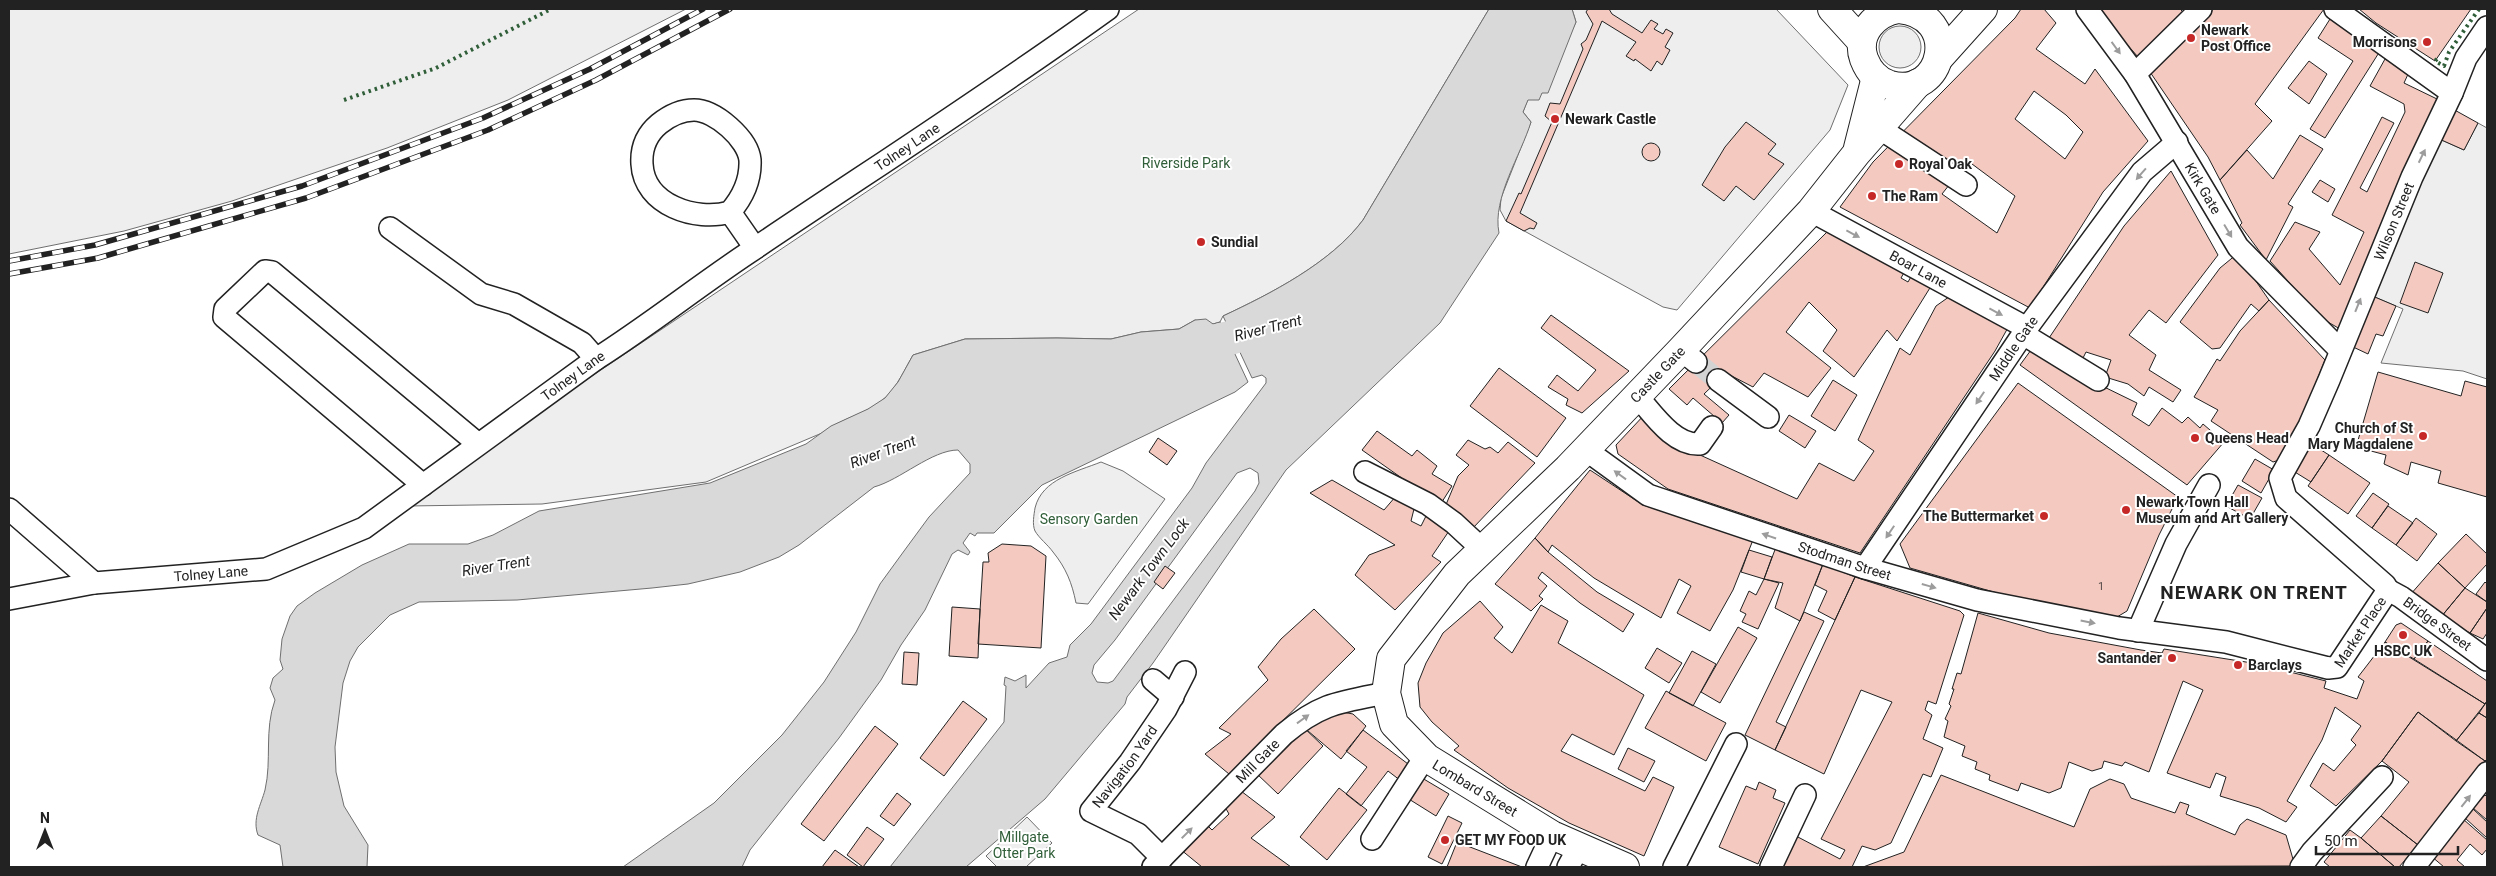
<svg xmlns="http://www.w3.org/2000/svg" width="2496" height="876" font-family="Roboto,sans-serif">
  <rect width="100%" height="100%" fill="#fff"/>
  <path fill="#eee" stroke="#6f6f6f" d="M9,9H686L508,100L387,148L232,201L124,231L9,254Z
    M1139,9H1489L1363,220C1331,263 1270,294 1223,316L1220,322L1213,324L1195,320L1179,329L1141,332L1111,339L1057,338L965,339L913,355C905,369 898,385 886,397C868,414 841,418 822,433L706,482L542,504L408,506L586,380Z
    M1572,9H1776L1848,85L1830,130L1677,310L1663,307L1506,221L1500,210L1501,198L1531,122L1523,112L1528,99L1542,93L1576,22Z
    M1879 47a21 21 0 1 1 42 0a21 21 0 1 1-42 0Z
    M2478,123L2487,128V379L2463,371L2381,363L2403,309L2370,295L2437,138L2464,150Z
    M1101,462L1123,471L1165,499L1088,604L1076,603C1072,583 1066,568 1053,552C1048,545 1039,538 1035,531C1032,524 1034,515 1035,508C1042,479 1076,472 1101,462Z
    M1027,817L1052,843L1026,867H997L986,856Z"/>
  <path fill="#d9d9d9" stroke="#6f6f6f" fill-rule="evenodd" d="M1489,9H1572L1576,22L1548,93H1542L1539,100H1528L1523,112L1531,122C1521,155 1492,198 1499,233L1440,323L1286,470L1153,663L1127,697L1125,704L1045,799L966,867H890L1004,722L1006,686L1004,685L1005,677L1015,681L1026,675V688L1049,663L1067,657L1070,645L1091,624L1192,488L1206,463L1266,383V378L1262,375L1252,378L1223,316C1270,294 1331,263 1363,220ZM1250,468L1258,473L1259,483L1255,491L1113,681L1108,683L1097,682L1092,673L1094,665L1115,640L1237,473Z
    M1206,319L1213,324L1220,322L1248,382L1235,392L1042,485L994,533H977L975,536L970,533L963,543L970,552L968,555L958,550L952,554L925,610L901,645L881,680L839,738L750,850L742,867H623L714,803L782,735L824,682L856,632L880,584L904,551L929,517L970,473V464L958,450C932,450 900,480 874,487L799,545L779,557L740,572L688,584L652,588L517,600L419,602L390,615L358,647L350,661L343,683L335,747L336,772L344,806L368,845L367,867H283L280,845L258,835C252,819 261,805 265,790C272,760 264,730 275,700L270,688L273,678L283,669L280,660L282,639L290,616L297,606L315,593L362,565L409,544H468L493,535L539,511L710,483L806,444L831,426L868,409L885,398L898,382L913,355L965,339L1057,338L1111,339L1141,332L1179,329L1195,320Z"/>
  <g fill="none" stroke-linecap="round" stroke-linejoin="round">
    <path stroke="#d9d9d9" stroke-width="34" d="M1183,350L1279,325"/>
  </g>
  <path fill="#f3c9c0" stroke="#222" fill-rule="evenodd" d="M1588,9H1609L1612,14L1642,33L1651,20L1658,24L1654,29L1663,34L1666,29L1673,33L1665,47L1670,50L1662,65L1657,61L1651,71L1635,59L1634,61L1626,56L1636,42L1602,21L1520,213L1537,223L1534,229L1530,228L1524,231L1506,221L1519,193L1521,194L1552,122L1545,116L1550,103L1560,104L1583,49L1581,44L1586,40L1593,24L1586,12Z
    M2021,9H2044L2056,23L2036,49L2085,84L2095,69L2148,141L2103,192L2030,308L1840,207L1873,162L2015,18ZM2034,91L2066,115L2083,132L2065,159L2015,119ZM1968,161L2015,196L1997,233L1942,194Z
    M2095,9H2180L2187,16L2139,58Z
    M2208,9H2324L2255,104L2272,121L2220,180L2208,157L2150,72Z
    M2359,9H2471L2435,61L2376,23Z
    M2330,19L2380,51L2325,138L2310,129L2353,61L2318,38Z
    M2385,59L2409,72L2404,83L2437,99L2340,329L2321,318L2270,261L2295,222L2320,232L2309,249L2340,285L2364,232L2332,215L2382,117L2394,123L2360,188L2367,192L2405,112L2404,104L2370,86Z
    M2309,61L2327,74L2309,104L2288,88Z
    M2451,108L2478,123L2464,150L2437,138Z
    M1746,122L1776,144L1768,154L1784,164L1754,200L1736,186L1724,201L1702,185L1725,147Z
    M2300,135L2323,149L2288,204L2293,207L2266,260L2240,225L2242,223L2220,180L2247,150L2273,179Z
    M1642 152a9 9 0 1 1 18 0a9 9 0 1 1-18 0Z
    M2171,171L2218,255L2166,323L2149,310L2129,335L2156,355L2149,370L2181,390L2173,402L2149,387L2144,396L2128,384L2105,377L2111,360L2086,352L2079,366L2045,344L2124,226Z
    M2320,180L2335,189L2328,202L2312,192Z
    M1830,229L1906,269L1901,278L1908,282L1913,273L1933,283L1897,341L1887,330L1854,377L1823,351L1837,330L1809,302L1786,332L1831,368L1808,397L1764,373L1753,387L1726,373L1704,394L1729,415L1722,423L1693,398L1687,405L1669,389Z
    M2237,254L2269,300L2259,311L2251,304L2220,348L2212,349L2180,322L2220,268Z
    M2415,262L2443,273L2428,313L2400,303Z
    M1953,294L2010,324L1995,351L1860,553L1668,489L1618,454L1616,445L1646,413L1678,445L1797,499L1819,463L1854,481L1874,451L1858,440L1900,348L1910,355L1936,306Z
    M2370,295L2396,306L2383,336L2376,334L2368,354L2351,346Z
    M2269,300L2325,360L2300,422L2279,460L2273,462L2211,421L2218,410L2194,397L2217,359L2220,361L2240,331Z
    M1551,315L1629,371L1582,413L1566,405L1568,399L1548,387L1557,375L1578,391L1596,370L1541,328Z
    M2031,350L2090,388L2094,382L2137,403L2132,415L2149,426L2162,408L2182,423L2188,417L2200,428L2203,424L2224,442L2187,485L2020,365Z
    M1499,368L1566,418L1537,457L1470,406Z
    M2378,372L2461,396L2465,381L2487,387V497L2438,483L2441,471L2411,462L2408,475L2384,464L2386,455L2356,447Z
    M1833,380L1857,395L1835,431L1811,416Z
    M2018,383L2178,497L2159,535L2127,611L2117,617L2025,601L1910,568L1900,544Z
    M1789,415L1816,431L1805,448L1779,431Z
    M1377,431L1412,456L1417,450L1437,466L1432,474L1452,486L1440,505L1362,450Z
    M1158,438L1177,451L1167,465L1149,452Z
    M1468,440L1485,449L1490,447L1498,453L1508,442L1535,463L1472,529L1445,507L1458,476L1469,465L1456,455Z
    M2307,441L2329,455L2311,482L2290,469Z
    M2329,455L2370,483L2348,514L2308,486Z
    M2255,459L2274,470L2261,493L2242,481Z
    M1590,470L1643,505L1753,540L1733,590L1710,631L1677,613L1691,586L1679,579L1661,618L1594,578L1552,545L1548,552L1535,538Z
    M1332,480L1384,510L1396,496L1414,509L1411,521L1421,526L1429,510L1449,531L1432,556L1441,562L1395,610L1355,575L1369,555L1395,545L1310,493Z
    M2238,485L2262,498L2250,519L2226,506Z
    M2373,493L2389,504L2372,528L2356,516Z
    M2388,506L2413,523L2396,545L2372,528Z
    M2416,518L2437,534L2417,561L2396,545Z
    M2466,534L2487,554V564L2465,588L2438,563Z
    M1535,538L1548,552L1597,592L1634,614L1623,632L1580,603L1542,572L1538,578L1547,586L1539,596L1543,599L1531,611L1495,584Z
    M1002,544L1031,546L1046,556L1041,648L978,644L983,562H989L988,553Z
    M1776,547L1823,564L1800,621L1775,608L1783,583L1764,579Z
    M1749,550L1772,557L1764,579L1741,572Z
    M2438,563L2465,588L2441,617L2410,595Z
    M1823,564L1855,577L1835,620L1818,611L1827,591L1815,585Z
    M1165,566L1175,573L1163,589L1154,582Z
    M1855,577L1960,611L1964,615L1936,704L1928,701L1925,710L1932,715L1923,739L1943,748L1931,777L1923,774L1891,843L1875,850L1862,846L1852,867H1782L1796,836L1840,859L1845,850L1821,839L1892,702L1861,690L1824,774L1775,750Z
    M1764,579L1779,583L1758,629L1742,622L1746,614L1740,611L1749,591L1756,595Z
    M2485,582L2487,584V602L2476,594Z
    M2465,588L2487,602V608L2470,633L2441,617Z
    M1480,601L1503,627L1494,638L1512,653L1541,605L1568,621L1558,643L1644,695L1614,755L1572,734L1561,751L1645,791L1653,777L1674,787L1644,856L1569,823L1508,788L1454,750L1459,746L1432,722L1420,707L1418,683L1426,663L1443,633Z
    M952,607L980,609L978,658L949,656Z
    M2487,608V633L2483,639L2470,633Z
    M1314,609L1355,649L1229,774L1205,754L1231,734L1219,728L1268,680L1258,667L1281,639Z
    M1804,612L1824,621L1776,722L1786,727L1775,750L1745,735Z
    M1978,613L2049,633L2141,650L2162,653L2164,649L2290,669V672L2326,681L2324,688L2357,699L2364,681L2358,677L2385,642L2485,704L2456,741L2418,712L2382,761L2336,806L2310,786L2323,763L2334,771L2356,745L2351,740L2361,726L2335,707L2322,740L2287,801L2297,807L2286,822L2259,808L2220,796L2226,777L2216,773L2210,788L2167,773L2203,690L2183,681L2149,772L2125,762L2122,766L2104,761L2102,768L2092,771L2069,762L2061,788L2049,793L2021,783L2018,791L1989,780L1990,775L1975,769L1977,762L1962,756L1965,746L1944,737L1948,721L1945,719L1951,706L1949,704L1954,689H1952L1957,673L1961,674Z
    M2401,623L2428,641L2414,659L2385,642L2396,625Z
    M1738,627L1757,638L1720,703L1701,692Z
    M2428,641L2487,681V701L2485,704L2414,659Z
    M1657,648L1682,663L1669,683L1645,668Z
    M1692,651L1716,664L1693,706L1669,693Z
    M904,652L919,653L917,685L902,684Z
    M1666,691L1726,723L1706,761L1645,728Z
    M963,701L987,719L944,776L920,758Z
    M2487,701V718L2479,713Z
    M1337,711L1353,714L1366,726L1341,759L1301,725Z
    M2418,712L2485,761L2418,845L2381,816L2409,782L2382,761Z
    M2479,713L2487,718V759L2485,761L2456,741Z
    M1301,725L1323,746L1278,794L1256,773Z
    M875,726L898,744L824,841L801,824Z
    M1363,730L1416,770L1405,784L1388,771L1361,806L1346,794L1367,767L1346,751Z
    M1628,748L1655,761L1644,782L1618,769Z
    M1417,775L1449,794L1436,816L1404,796Z
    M1941,775L2074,827L2090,789L2110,779L2124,784L2131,798L2175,813L2180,802L2189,805L2186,814L2235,835L2240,825L2247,819L2286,835L2295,866L1863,867L1904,852Z
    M1759,782L1776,790L1773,798L1785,803L1758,864L1719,847L1746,786L1756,790Z
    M1339,788L1367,810L1327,860L1300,837Z
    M1241,791L1275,817L1251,838L1291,867H1202L1180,849L1205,823L1212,830L1229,814L1225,807Z
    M897,793L911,804L894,826L880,816Z
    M2485,795L2487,797V820L2473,808Z
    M2473,809L2487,822V838L2465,818Z
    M1448,816L1462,823L1442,864L1428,857Z
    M2381,816L2418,845L2399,867H2395L2361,838Z
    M2463,819L2487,840V849L2482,855L2470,844L2457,860L2465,867H2444L2431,856Z
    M867,827L884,839L863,867L847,855Z
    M2350,830L2361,838L2395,867H2330L2324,862Z
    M1457,842L1522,867H1447Z
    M835,850L859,867H822Z"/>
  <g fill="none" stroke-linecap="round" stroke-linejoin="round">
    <path stroke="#d3d3d3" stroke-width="21" stroke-dasharray="21 11" stroke-linecap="butt" d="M1696,362L1718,380"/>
    <defs>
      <g id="minor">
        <path id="s1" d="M2087,9L2135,74L2238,247L2340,350"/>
        <path d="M2335,9L2452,93"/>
        <path d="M2135,74L2201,9"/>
        <path d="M1879,128L1966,185"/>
        <path id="s2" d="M1811,211L2027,328"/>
        <path d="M730,212C696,222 644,205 642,164C641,148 647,134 659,124C669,116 680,110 694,110C715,110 748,139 750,160C751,181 743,197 730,212L755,248"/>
        <path d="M390,228L481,294L514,304L582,343L596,359"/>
        <path d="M2023,334L2098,380"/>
        <path d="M1681,350L1696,362"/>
        <path d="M1718,380L1768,417"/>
        <path d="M1637,396C1653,414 1674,446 1700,444L1712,427"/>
        <path id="s3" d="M1586,450L1648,495L1865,568L1977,600L2119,628L2226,642L2328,668L2337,667L2388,590L2385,585L2286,498L2280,478L2309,426L2329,380L2412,177L2452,93L2466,58L2487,27"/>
        <path d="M1365,472L1428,504L1454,523L1482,549"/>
        <path d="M423,485L224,317L225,309L265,271L272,272L477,443"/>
        <path id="s4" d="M9,509L94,583L266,569L364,528L596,359C648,326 697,287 748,253C868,172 990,94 1108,9"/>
        <path id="s5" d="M1865,568L2027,328L2142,172L2177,142"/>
        <path id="s6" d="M2388,590L2401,597L2487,660"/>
        <path d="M9,599L94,583"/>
        <path d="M2138,631L2176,544L2209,485"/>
        <path d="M1153,680L1173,697"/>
        <path d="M1372,839L1425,757"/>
        <path id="s7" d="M1162,858L1138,834L1091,811L1130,762L1166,709L1185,672"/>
        <path id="s8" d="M1153,867L1284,734C1321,703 1340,702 1386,693"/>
        <path d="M1537,867L1552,835"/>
        <path d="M1568,867L1579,847"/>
        <path d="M1674,867L1736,744"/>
        <path d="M1771,867L1805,795"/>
        <path d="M2301,867L2312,852L2382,777"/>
        <path d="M2414,867L2487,773"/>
      </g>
      <g id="major">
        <path d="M1832,9L1862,42"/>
        <path d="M1898,9C1875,13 1855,34 1864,59C1869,72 1877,81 1890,85C1944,100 1963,15 1899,9"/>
        <path d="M1939,58L1983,9"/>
        <path d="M1858,148L1876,77"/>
        <path id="s9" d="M1625,867L1552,835L1427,758L1394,724L1386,693L1391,659L1457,574L1568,468L1681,350L1811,211L1856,154L1918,83"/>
      </g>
    </defs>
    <use href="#minor" stroke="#222" stroke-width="24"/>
    <use href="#major" stroke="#222" stroke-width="30"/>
    <use href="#minor" stroke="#fff" stroke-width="21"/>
    <use href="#major" stroke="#fff" stroke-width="28"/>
    <defs>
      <path id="rail" d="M9,261L95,245L302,186L483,118L590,69L703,9
        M9,274L98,258L306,198L488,130L596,80L730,9"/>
    </defs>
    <use href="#rail" stroke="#222" stroke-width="5.5"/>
    <use href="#rail" stroke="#fff" stroke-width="4" stroke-dasharray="11" stroke-linecap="butt"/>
    <path stroke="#2f5e38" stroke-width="4" stroke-dasharray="2.5 4" stroke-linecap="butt" d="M2437,59L2435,61L2444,66L2449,52L2479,9
      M344,100L436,68L551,9"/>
  </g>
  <defs><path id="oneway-solid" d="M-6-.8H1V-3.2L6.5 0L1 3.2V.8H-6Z" transform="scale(1.25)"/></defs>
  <g fill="#9c9c9c">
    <use href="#oneway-solid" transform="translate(2116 48) rotate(54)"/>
    <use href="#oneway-solid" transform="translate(2422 156) rotate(-64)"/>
    <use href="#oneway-solid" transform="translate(2141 174) rotate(131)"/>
    <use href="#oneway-solid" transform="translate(2228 231) rotate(59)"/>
    <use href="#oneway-solid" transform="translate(1853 234) rotate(28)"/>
    <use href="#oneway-solid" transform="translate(2358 305) rotate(-68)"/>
    <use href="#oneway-solid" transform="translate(1996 312) rotate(28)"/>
    <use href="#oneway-solid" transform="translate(1980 398) rotate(124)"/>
    <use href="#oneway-solid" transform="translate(1620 475) rotate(-144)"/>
    <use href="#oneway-solid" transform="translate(1890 532) rotate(124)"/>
    <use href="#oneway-solid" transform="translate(1769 536) rotate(-161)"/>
    <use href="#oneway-solid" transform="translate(1929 586) rotate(16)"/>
    <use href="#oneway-solid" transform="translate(2088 622) rotate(11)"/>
    <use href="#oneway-solid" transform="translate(1303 719) rotate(-36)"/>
    <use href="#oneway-solid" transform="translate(2466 801) rotate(-52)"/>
    <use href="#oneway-solid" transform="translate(1187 833) rotate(-45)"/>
  </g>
  <g fill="#c62828" stroke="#fff" stroke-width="2">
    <circle cx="2191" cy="38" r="5"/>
    <circle cx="2427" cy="42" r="5"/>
    <circle cx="1555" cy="119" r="5"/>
    <circle cx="1899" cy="164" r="5"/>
    <circle cx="1872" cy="196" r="5"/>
    <circle cx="1201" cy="242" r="5"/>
    <circle cx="2423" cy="436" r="5"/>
    <circle cx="2195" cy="438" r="5"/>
    <circle cx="2126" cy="510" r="5"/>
    <circle cx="2044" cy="516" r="5"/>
    <circle cx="2403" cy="635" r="5"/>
    <circle cx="2172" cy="658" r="5"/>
    <circle cx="2238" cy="665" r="5"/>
    <circle cx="1445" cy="840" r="5"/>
  </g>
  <g text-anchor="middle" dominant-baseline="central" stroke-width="4" stroke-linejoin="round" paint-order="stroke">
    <g font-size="11" fill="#564c4a">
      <text x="2101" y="586">1</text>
    </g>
    <g font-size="14" font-weight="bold" fill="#222" stroke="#fff" text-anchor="start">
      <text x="2201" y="30">Newark<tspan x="2201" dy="16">Post Office</tspan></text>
      <text x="2417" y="42" text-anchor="end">Morrisons</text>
      <text x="1565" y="119">Newark Castle</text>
      <text x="1909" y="164">Royal Oak</text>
      <text x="1882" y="196">The Ram</text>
      <text x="1211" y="242">Sundial</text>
      <text x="2413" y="428" text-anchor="end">Church of St<tspan x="2413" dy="16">Mary Magdalene</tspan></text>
      <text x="2205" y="438">Queens Head</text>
      <text x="2136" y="502">Newark Town Hall<tspan x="2136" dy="16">Museum and Art Gallery</tspan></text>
      <text x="2034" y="516" text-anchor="end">The Buttermarket</text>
      <text x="2403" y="651" text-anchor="middle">HSBC UK</text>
      <text x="2162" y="658" text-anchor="end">Santander</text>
      <text x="2248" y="665">Barclays</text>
      <text x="1455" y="840">GET MY FOOD UK</text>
    </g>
    <g font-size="14" fill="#222" stroke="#fff">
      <text stroke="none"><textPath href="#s4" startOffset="1055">Tolney Lane</textPath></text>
      <text stroke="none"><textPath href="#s1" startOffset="214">Kirk Gate</textPath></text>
      <text stroke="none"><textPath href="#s3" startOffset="1321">Wilson Street</textPath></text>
      <text stroke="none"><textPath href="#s2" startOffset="122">Boar Lane</textPath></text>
      <text stroke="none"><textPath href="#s5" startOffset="265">Middle Gate</textPath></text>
      <text stroke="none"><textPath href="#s9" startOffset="731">Castle Gate</textPath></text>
      <text stroke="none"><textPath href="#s4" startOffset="650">Tolney Lane</textPath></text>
      <text stroke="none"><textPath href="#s3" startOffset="284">Stodman Street</textPath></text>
      <text stroke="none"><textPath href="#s4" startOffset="230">Tolney Lane</textPath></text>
      <text stroke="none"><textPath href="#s6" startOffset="60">Bridge Street</textPath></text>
      <text stroke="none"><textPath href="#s3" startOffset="831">Market Place</textPath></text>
      <text stroke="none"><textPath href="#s8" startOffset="149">Mill Gate</textPath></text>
      <text stroke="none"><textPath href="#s7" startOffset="142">Navigation Yard</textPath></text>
      <text transform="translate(1475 788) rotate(31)">Lombard Street</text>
    </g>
    <g font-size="14" fill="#2f5e38" stroke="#fff">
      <text x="1186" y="163">Riverside Park</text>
      <text x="1089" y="519">Sensory Garden</text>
      <text x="1024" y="837">Millgate<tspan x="1024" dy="16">Otter Park</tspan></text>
    </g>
    <g font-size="15" font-style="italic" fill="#222" stroke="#fff">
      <text transform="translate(1268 328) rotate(-14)">River Trent</text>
      <text transform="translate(883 452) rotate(-20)">River Trent</text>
      <text transform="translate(496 566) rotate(-9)">River Trent</text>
      <text transform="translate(1149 569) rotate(-53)">Newark Town Lock</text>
    </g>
    <g font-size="19" font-weight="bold" letter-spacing="1" fill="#222" stroke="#fff">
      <text x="2254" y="592">NEWARK ON TRENT</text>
    </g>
  </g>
  <rect width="2496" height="876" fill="none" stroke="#222222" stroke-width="20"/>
  <g transform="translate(45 831)" stroke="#ffffff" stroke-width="4" paint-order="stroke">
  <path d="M0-4L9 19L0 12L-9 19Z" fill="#222222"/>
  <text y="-8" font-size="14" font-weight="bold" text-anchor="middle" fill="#222222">N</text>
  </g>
  <path d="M2316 846v8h142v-8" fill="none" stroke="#222222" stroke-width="2.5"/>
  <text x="2324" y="846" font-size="15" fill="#222222" stroke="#ffffff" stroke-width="4" paint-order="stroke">50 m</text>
</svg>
